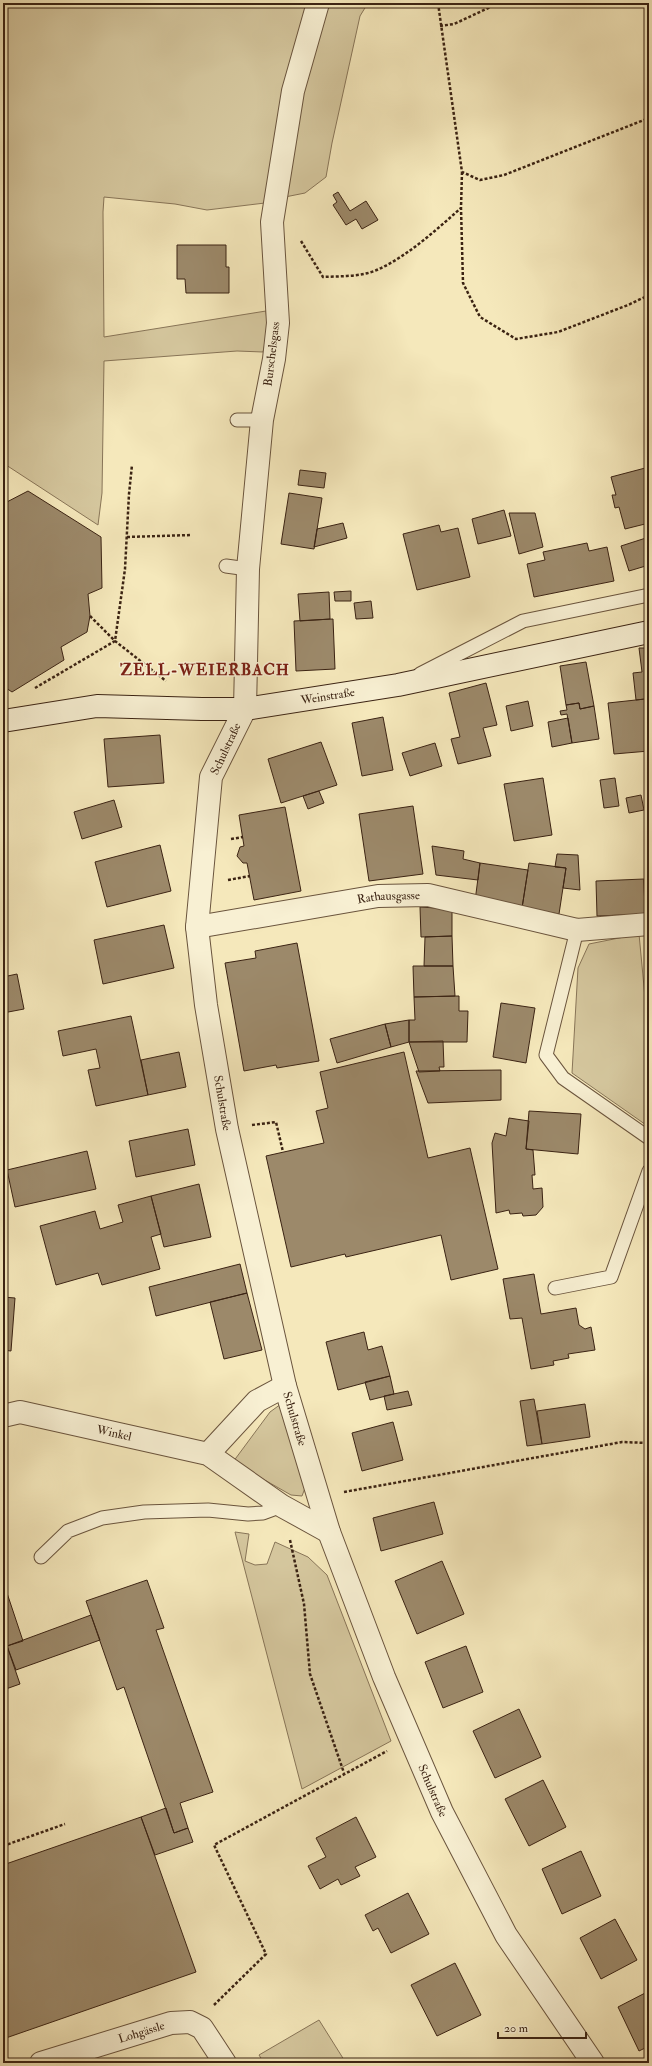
<svg xmlns="http://www.w3.org/2000/svg" width="652" height="2066" font-family="'IM FELL Double Pica',serif">
  <rect width="100%" height="100%" fill="#f5e8bb"/>
  <filter id="stains"><feTurbulence type="fractalNoise" baseFrequency=".005" numOctaves="4"/><feColorMatrix values="0 0 0 0 .2 0 0 0 0 .09 0 0 0 0 .02 0 0 0 .5 -.17"/></filter>
  <radialGradient id="worn" r=".72"><stop offset=".6" stop-color="#630" stop-opacity="0"/><stop offset="1" stop-color="#630" stop-opacity=".3"/></radialGradient>
  <path fill="#d5c79e" stroke="#887558" d="M3,3H311L265,203L207,210L175,204L104,197L103,212L104,337L266,311L268,332L263,352L237,351L104,361L102,493L98,525L3,463Z
    M328,3H368L360,16L332,143L326,177L305,193L285,197L300,95Z
    M639,934L646,1008H649V1127L572,1073L578,968L589,944Z
    M281,1404L305,1488L302,1496L291,1495L233,1462L270,1412Z
    M235,1532L249,1534L245,1561L255,1565L267,1564L275,1542L308,1557L327,1575L391,1741L302,1789Z
    M319,2020L346,2063H264L259,2055Z"/>
  <path fill="#9c896a" stroke="#3b2313" d="M338,192L350,211L366,201L378,220L362,229L356,219L346,225L333,205L337,202L333,195Z
    M177,245H226V267H229V293H186L185,279H177Z
    M649,467V523L625,529L619,507L615,508L612,495H616L611,477Z
    M300,470L326,473L324,488L298,485Z
    M28,491L101,537L102,588L88,594L90,616L87,632L61,647L64,660L12,692L3,686V504Z
    M289,493L322,498L314,549L281,544Z
    M504,510L511,536L478,544L472,519Z
    M509,513H535L543,547L519,554Z
    M343,523L347,538L314,547L317,529Z
    M439,525L441,532L458,528L470,577L417,590L403,534Z
    M649,537V565L629,571L621,546Z
    M587,543L589,551L607,547L614,581L534,597L527,564L545,560L543,552Z
    M351,591V601H335L334,592Z
    M329,592L330,619L300,621L298,594Z
    M371,601L373,618L356,619L354,603Z
    M333,619L335,669L296,671L294,621Z
    M639,648H649L648,726L645,699L636,700L633,673L642,672Z
    M586,662L594,706L580,709L579,703L566,705L560,666Z
    M486,683L497,725L483,728L491,756L458,764L451,739L460,737L449,693Z
    M645,699L649,726V751L614,754L608,703Z
    M528,701L533,726L511,731L506,706Z
    M579,703L580,709L594,706L599,739L572,743L567,714L561,715L560,711L567,710L566,705Z
    M383,717L393,770L362,776L352,723Z
    M568,718L572,743L552,747L548,722Z
    M160,735L164,783L108,787L104,739Z
    M321,742L337,785L281,803L268,759Z
    M435,743L442,766L410,776L402,753Z
    M543,778L552,835L514,841L504,784Z
    M615,778L619,806L604,808L600,780Z
    M319,791L324,803L308,809L303,796Z
    M641,795L644,810L629,813L626,798Z
    M114,800L122,827L82,839L74,812Z
    M413,806L423,874L369,881L359,814Z
    M285,807L301,891L254,900L247,863H243L237,856L240,847L244,846L239,815Z
    M160,845L171,891L107,907L95,862Z
    M432,846L464,851L463,859L480,863L478,880L436,875Z
    M557,854L578,855L580,890L563,888L566,868L555,867Z
    M480,863L528,870L522,908L475,901Z
    M529,863L566,868L559,914L522,908Z
    M644,879L645,914L597,916L596,881Z
    M644,879H649V914H645Z
    M420,907L452,909V936L421,937Z
    M164,925L174,968L103,984L94,940Z
    M452,936L453,966H424L425,937Z
    M297,943L319,1061L277,1068L276,1065L244,1071L225,963L256,958L255,951Z
    M413,966H453L455,996L414,997Z
    M17,974L24,1009L3,1013V977Z
    M459,996V1011H468L467,1042H409V1020H415L414,997Z
    M501,1003L535,1008L526,1063L493,1057Z
    M131,1016L148,1095L96,1106L88,1070L100,1068L96,1049L63,1056L58,1031Z
    M409,1020V1042L391,1047L385,1024Z
    M385,1024L391,1047L337,1063L330,1039Z
    M443,1041L444,1067H439L440,1071L419,1072L409,1042Z
    M179,1052L186,1087L148,1095L141,1060Z
    M404,1052L428,1158L470,1148L498,1269L451,1280L441,1235L346,1257L345,1254L291,1267L266,1156L324,1143L316,1111L328,1108L320,1072Z
    M501,1070V1100L428,1103L416,1071Z
    M529,1111L581,1114L578,1154L526,1149Z
    M509,1118L529,1121L526,1149L533,1150L535,1175H532L533,1189L542,1188L543,1207L536,1215L523,1216L522,1213L510,1214L509,1210L496,1213L492,1143L495,1133L506,1136Z
    M188,1129L195,1165L136,1177L129,1141Z
    M87,1151L96,1189L15,1207L7,1170Z
    M199,1184L211,1237L164,1247L151,1196Z
    M151,1196L161,1234L151,1237L160,1269L102,1285L98,1273L56,1285L40,1226L95,1211L100,1229L123,1222L118,1205Z
    M240,1264L247,1293L156,1316L149,1287Z
    M534,1274L541,1314L576,1308L579,1325L585,1329L591,1327L595,1350L568,1354L569,1358L553,1361L554,1365L531,1369L522,1318L510,1319L503,1279Z
    M247,1293L262,1350L224,1359L210,1302Z
    M3,1297L15,1298L11,1351L3,1350Z
    M364,1332L368,1350L382,1346L390,1376L338,1390L326,1342Z
    M390,1376L394,1394L370,1400L365,1382Z
    M408,1391L412,1405L387,1410L384,1396Z
    M534,1399L542,1444L527,1446L520,1401Z
    M585,1404L590,1437L542,1444L537,1411Z
    M393,1422L403,1460L362,1471L352,1433Z
    M434,1502L443,1534L381,1551L373,1518Z
    M442,1561L464,1614L417,1634L395,1581Z
    M147,1580L164,1628L156,1630L213,1792L180,1803L188,1828L174,1833L124,1687L117,1690L86,1601Z
    M3,1581L23,1641L7,1646L20,1684L3,1690Z
    M91,1615L100,1640L16,1670L7,1646Z
    M466,1646L483,1692L443,1708L425,1662Z
    M519,1709L541,1757L495,1778L473,1731Z
    M543,1780L566,1827L529,1846L505,1799Z
    M166,1808L174,1833L188,1828L193,1842L155,1855L141,1817Z
    M141,1817L196,1972L3,2039V1865Z
    M356,1817L376,1857L355,1867L360,1876L341,1885L338,1879L320,1889L308,1866L326,1857L316,1838Z
    M581,1851L601,1896L562,1914L542,1869Z
    M408,1893L429,1934L391,1953L378,1928L373,1931L365,1915Z
    M615,1919L637,1960L601,1979L580,1938Z
    M455,1963L481,2015L437,2036L411,1985Z
    M649,1991V2046L639,2051L618,2007Z"/>
  <g fill="none" stroke-linecap="round" stroke-linejoin="round">
    <defs>
      <path id="lane" d="M237,420H262
        M226,566L248,569
        M420,674L523,621L649,595
        M577,930L546,1055L563,1078L649,1138
        M555,1288L611,1277L649,1171
        M41,1557L68,1531L102,1518L144,1512L208,1510L248,1514L263,1513L282,1506"/>
      <g id="street">
        <path id="s1" d="M318,3L293,91L272,222L278,323L274,359L262,420L248,569L245,709L211,777L197,927L206,1005L227,1129L285,1386L329,1532L384,1677L442,1812L506,1935L593,2063"/>
        <path id="s2" d="M197,927L378,896L428,895L577,930L649,924"/>
        <path id="s3" d="M3,1416L20,1412L208,1454L282,1506L329,1532"/>
        <path d="M208,1454L257,1401L285,1386"/>
        <path id="s4" d="M41,2063L171,2023L190,2022L202,2028L225,2063"/>
      </g>
      <g id="secondary">
        <path id="s5" d="M3,721L97,706L202,709H245L398,685L649,632"/>
      </g>
    </defs>
    <use href="#lane" stroke="#6a543d" stroke-width="15"/>
    <use href="#street" stroke="#6a543d" stroke-width="24"/>
    <use href="#secondary" stroke="#3b2313" stroke-width="24"/>
    <path stroke="#3b2313" stroke-width="2.5" stroke-dasharray="3 2" stroke-linecap="butt" d="M438,3L462,172L480,180L504,175L649,118
      M440,26L454,24L499,3
      M462,172L461,208L463,283L480,317L516,339L558,332L628,305L649,295
      M301,241L323,277C341,276 363,277 379,269C409,255 436,230 461,208
      M127,537L191,535
      M90,616L115,641L166,681
      M35,688L115,641L125,569L129,494L132,465
      M231,839L243,837
      M228,880L250,876
      M252,1125L276,1122L283,1152
      M344,1492L622,1442L649,1443
      M290,1540L304,1604L310,1674L344,1773
      M3,1846L65,1824
      M214,2005L266,1954L214,1845L387,1751"/>
    <use href="#lane" stroke="#f8f0d3" stroke-width="13"/>
    <use href="#street" stroke="#f8f0d3" stroke-width="22"/>
    <use href="#secondary" stroke="#f8f0d3" stroke-width="22"/>
  </g>
  <g text-anchor="middle" dominant-baseline="central" stroke-width="3" stroke-linejoin="round" paint-order="stroke">
    <g font-size="12" fill="#3b2313" stroke="#f8f0d3">
      <text transform="translate(272 354) rotate(-83)">Burschelsgass</text>
      <text stroke="none"><textPath href="#s5" startOffset="327">Weinstraße</textPath></text>
      <text transform="translate(226 749) rotate(-65)">Schulstraße</text>
      <text stroke="none"><textPath href="#s2" startOffset="194">Rathausgasse</textPath></text>
      <text stroke="none"><textPath href="#s1" startOffset="1118">Schulstraße</textPath></text>
      <text stroke="none"><textPath href="#s1" startOffset="1442">Schulstraße</textPath></text>
      <text stroke="none"><textPath href="#s3" startOffset="114">Winkel</textPath></text>
      <text stroke="none"><textPath href="#s1" startOffset="1839">Schulstraße</textPath></text>
      <text stroke="none"><textPath href="#s4" startOffset="105">Lohgässle</textPath></text>
    </g>
    <g font-size="16" font-weight="bold" letter-spacing="1" fill="#7a1f14" stroke="#f8f0d3">
      <text x="205" y="670">ZELL-WEIERBACH</text>
    </g>
  </g>
  <rect width="652" height="2066" fill="none" stroke="#f5e8bb" stroke-width="16"/>
  <rect x="4" y="4" width="644" height="2058" fill="none" stroke="#3b2313" stroke-width="2"/>
  <rect x="8" y="8" width="636" height="2050" fill="none" stroke="#3b2313"/>
  <path d="M498 2032v6h88v-6" fill="none" stroke="#3b2313" stroke-width="2"/>
  <text x="504" y="2032" font-size="12" fill="#3b2313" stroke="#f8f0d3" stroke-width="3" paint-order="stroke">20 m</text>
  <rect width="100%" height="100%" filter="url(#stains)"/>
  <rect width="100%" height="100%" fill="url(#worn)"/>
</svg>
